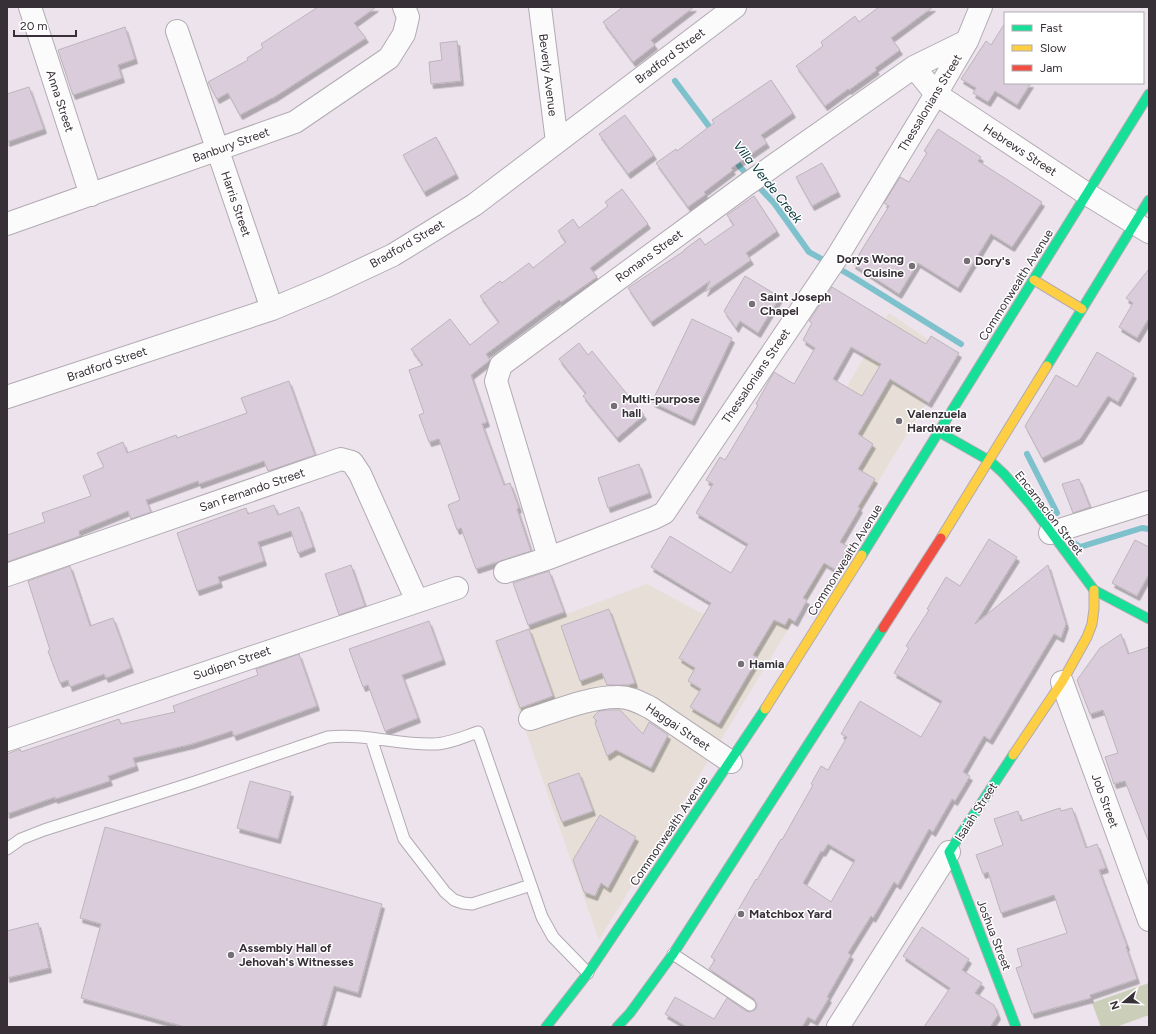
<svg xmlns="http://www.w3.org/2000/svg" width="1156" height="1034" font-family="Figtree,sans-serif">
  <defs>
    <filter id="shadow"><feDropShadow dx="2.5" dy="4.5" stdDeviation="0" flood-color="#0004"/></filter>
  </defs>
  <rect width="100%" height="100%" fill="#ece3ec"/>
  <path fill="#e7dfd7" d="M889,313L954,357L599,940L494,641L647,584L714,620Z"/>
  <path fill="#cbceb9" d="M1149,983V1015L1116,1027H1101L1092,1003Z"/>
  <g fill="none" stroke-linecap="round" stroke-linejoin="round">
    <path stroke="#7dc1cc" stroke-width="6" d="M675,81L714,133
      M733,157L740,167L774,203L809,252L850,275L961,344
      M1027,454L1057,513
      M1071,541L1080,547L1142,528L1149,529"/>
  </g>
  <path fill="#daccda" stroke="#bcb5bc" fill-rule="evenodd" filter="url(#shadow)" d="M318,7H376L354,23L366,38L273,98H272L240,115L228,93L217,99L208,82L248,60L247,58L263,48L261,44Z
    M623,7H694L651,40L655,45L633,62L603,22Z
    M879,7H933L891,38L900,50L875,68L877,70L849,90L848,89L825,106L796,66L823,46L821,42L855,16L859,22Z
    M1005,23V83H1031L1017,105L995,91L988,102L973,93L976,88L961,79L986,41L991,45Z
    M125,27L135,59L118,65L122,78L73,95L58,50Z
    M457,41L461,81L431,84L429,62L442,60L440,43Z
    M771,80L793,113L761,135L767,143L731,168L733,170L704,192L706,194L688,207L656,163L676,149L677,151L714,123L712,120Z
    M29,87L44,129L7,142V94Z
    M625,115L654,155L628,174L599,134Z
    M938,129L981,157L978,161L1042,202L1012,247L991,234L958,288L918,263L899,294L853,264L889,206L884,203L900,177L909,182L927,153L924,151Z
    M436,137L456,174L424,192L403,155Z
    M822,163L838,192L812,206L796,177Z
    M622,189L648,224L590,268L597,277L561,302L559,300L486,354L490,360L471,375L487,422L482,424L504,485L510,483L519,508L517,509L531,551L476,569L461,528L457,530L448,505L460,500L439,439L429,442L419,415L424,413L409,370L423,365L411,349L450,319L470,345L499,322L480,296L500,281L502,283L529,263L533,268L566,242L558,231L573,219L579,228L608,206L605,202Z
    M754,196L777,231L746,253L751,260L705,292L710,281L651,322L628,288L684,251V250L700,238L705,245L734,225L727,215Z
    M1149,269V318L1137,338L1119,327L1133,303L1126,298Z
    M745,276L780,297L758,333L740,321L736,328L724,311Z
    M832,287L926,344L931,336L959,353L929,403L890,379L858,434L873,444L858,469L875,479L858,507L860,508L840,542L849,547L836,570L824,563L803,598L807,600L795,622L789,618L785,625L774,620L753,655L758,658L719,724L690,707L701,689L688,681L695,668L679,658L711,603L651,567L670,536L731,573L748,544L696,513L713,484L706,480L720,457L725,460L758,405L756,404L774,372L794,384L815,348L803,340L812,323L809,321ZM851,347L881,364L862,396L833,379Z
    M692,319L732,338L692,421L652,402Z
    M579,343L588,355L592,351L644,415L617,438L583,396L586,393L559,359Z
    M1097,352L1134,374L1118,402L1108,396L1080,439L1042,458L1025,426L1056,375L1077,387Z
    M289,381L315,455L268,471L264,461L199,484L198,481L146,500L151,512L131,519L128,511L79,531L80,536L7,562V535L45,522L42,513L91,496L83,476L104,467L97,453L123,442L127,453L176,435L177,438L247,413L241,398Z
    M639,464L649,493L608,508L598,478Z
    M1079,479L1090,507L1073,513L1062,484Z
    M274,505L278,515L299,507L313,547L298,553L291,531L258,542L264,561L218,577L220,583L197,591L177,533L246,508L248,514Z
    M989,539L1017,557L975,624L1048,565L1066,624L1061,638L1054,634L990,740L984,736L963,772L970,776L955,801L952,799L933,832L929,829L898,885L894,882L873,918L871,916L848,953L851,955L827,997L829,998L815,1021L808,1017L802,1027H687L665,1014L675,997L714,1019L727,998L746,1011L750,1012L756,1009L757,1005L754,999L709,969L715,960L711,957L756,879L757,880L781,839L782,840L813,785L811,784L821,766L828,770L847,737L841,734L860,701L921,737L942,701L894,673L909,648L906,646L929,610L927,609L946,577L960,586ZM828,844L855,860L831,902L803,883L821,851L823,852Z
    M1135,540L1149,547V574L1137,596L1112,583Z
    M351,565L365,606L339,615L325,574Z
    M70,566L90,626L113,618L131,668L106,678L104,674L70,687L68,680L60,683L48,651L50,650L28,581Z
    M549,571L564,612L528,625L513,583Z
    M609,609L635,683L628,685H607L602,673L580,681L561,626Z
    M429,621L443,660L402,675L418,718L385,731L368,685L363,687L349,649Z
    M529,629L553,696L520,708L496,641Z
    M1121,634L1128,654L1149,647V840H1148L1125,781L1114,784L1105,757L1118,753L1103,710L1090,714L1077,680L1100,648Z
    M299,654L317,706L234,736L232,731L192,744L133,758L136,766L108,776L110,781L55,799V797L7,814V754L20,749L21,752L119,719L121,724L175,712L173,706L258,675L256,669Z
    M607,710H620L643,734L649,722L668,735L651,768L616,750L607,756L595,723L597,721L593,717L599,711Z
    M579,773L593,811L562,822L548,784Z
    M250,781L291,792L278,839L237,828Z
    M1060,808L1061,811L1072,808L1086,848L1097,844L1106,868L1099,870L1127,946L1126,947L1137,979L1090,995L1091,998L1032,1014L1016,968L1022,966L1017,949L1067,933L1054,895L1001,913L988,872L983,874L976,855L1003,845L994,819L1018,811L1021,821Z
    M600,815L636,837L608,888L601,883L595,896L584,892L573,860Z
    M105,827L382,904L358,993L334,986L322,1027H185L81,998L101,924L80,918Z
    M38,923L49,968L7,978V931Z
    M922,927L969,959L962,970L982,983L975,993L994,1005L998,1015L990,1027H924L950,988L903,956Z"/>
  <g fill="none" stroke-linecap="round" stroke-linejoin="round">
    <defs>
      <path id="lane" d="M371,738L404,839L445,892L454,900L463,903L472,904L531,885
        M7,849L21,839L44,830L192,783L328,737C364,733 398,745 433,744C448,744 463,737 478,732L542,917L553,937L588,973
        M673,954L750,1005"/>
      <path id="street" d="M30,7L91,195
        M540,7L557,142
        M177,31L272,309
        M914,67L936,94L1087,194L1149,232
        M7,224L295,122L389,58L404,34L408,17L404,7
        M7,397L272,309L327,286L393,255L474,205L735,7
        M1050,533L1149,502
        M549,558L496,381L501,365L746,185L914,67L967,41
        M505,572L549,558L654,518L664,513L837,257L936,94L967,41L981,7
        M7,575L341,459L352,462L360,474L417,601
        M1062,682L1149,920
        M530,719C556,711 590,697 616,697C629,696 641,703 651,708L731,762
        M7,740L457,588
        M838,1027L949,852"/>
      <path id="fast" d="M1047,366L1149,200
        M939,432L990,461L1004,474L1030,504L1094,590L1149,619
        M862,555L1149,94
        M1013,755L949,852L1016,1027
        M546,1027L588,973L765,709
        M617,1027L630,1013L673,954L883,628"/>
      <path id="slow" d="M1034,280L1082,309
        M941,538L1047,366
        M765,709L862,555
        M1013,755L1062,682L1087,637L1092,624L1094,609V590"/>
      <path id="jam" d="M883,628L941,538"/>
    </defs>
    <use href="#lane" stroke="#b2abb2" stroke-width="13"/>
    <use href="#street" stroke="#b2abb2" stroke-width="24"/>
    <use href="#fast" stroke="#b2abb2" stroke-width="11"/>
    <use href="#slow" stroke="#b2abb2" stroke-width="11"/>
    <use href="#jam" stroke="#b2abb2" stroke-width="11"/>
    <use href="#lane" stroke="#fcfbfc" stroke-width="11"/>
    <use href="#street" stroke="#fcfbfc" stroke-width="22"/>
    <use href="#fast" stroke="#16e098" stroke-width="9"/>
    <use href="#slow" stroke="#ffcf43" stroke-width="9"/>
    <use href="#jam" stroke="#f24e42" stroke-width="9"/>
  </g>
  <g fill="#766f76" stroke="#fff" stroke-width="1.5">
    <circle cx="967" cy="261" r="4"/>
    <circle cx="912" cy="266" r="4"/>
    <circle cx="752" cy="304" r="4"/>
    <circle cx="614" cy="406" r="4"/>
    <circle cx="899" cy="421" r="4"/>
    <circle cx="741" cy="664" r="4"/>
    <circle cx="741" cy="914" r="4"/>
    <circle cx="231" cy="955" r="4"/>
  </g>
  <g text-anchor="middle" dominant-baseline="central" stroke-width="3" stroke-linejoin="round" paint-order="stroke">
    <g font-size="12" fill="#373037" stroke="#fff">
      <text transform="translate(670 56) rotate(-37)">Bradford Street</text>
      <text transform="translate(548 75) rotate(83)">Beverly Avenue</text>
      <text transform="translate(60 101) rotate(72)">Anna Street</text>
      <text transform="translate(930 103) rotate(-59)">Thessalonians Street</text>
      <text transform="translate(231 145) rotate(-20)">Banbury Street</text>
      <text transform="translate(1020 150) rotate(33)">Hebrews Street</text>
      <text transform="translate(236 204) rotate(71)">Harris Street</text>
      <text transform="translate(407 244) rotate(-30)">Bradford Street</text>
      <text transform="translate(649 256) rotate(-36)">Romans Street</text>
      <text transform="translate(1016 285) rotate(-58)">Commonwealth Avenue</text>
      <text transform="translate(107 364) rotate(-19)">Bradford Street</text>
      <text transform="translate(756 376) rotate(-56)">Thessalonians Street</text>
      <text transform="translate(252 490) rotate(-19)">San Fernando Street</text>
      <text transform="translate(1049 513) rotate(52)">Encarnacion Street</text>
      <text transform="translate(845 560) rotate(-58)">Commonwealth Avenue</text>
      <text transform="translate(232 663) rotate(-19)">Sudipen Street</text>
      <text transform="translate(678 727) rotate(34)">Haggai Street</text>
      <text transform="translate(1105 801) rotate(70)">Job Street</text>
      <text transform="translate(976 812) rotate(-57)">Isaiah Street</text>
      <text transform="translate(669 831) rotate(-56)">Commonwealth Avenue</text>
      <text transform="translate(994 935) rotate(69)">Joshua Street</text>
    </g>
    <g font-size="12" font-weight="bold" fill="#373037" stroke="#fff" text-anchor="start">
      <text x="904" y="259" text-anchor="end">Dorys Wong<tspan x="904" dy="14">Cuisine</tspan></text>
      <text x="975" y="261">Dory's</text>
      <text x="760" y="297">Saint Joseph<tspan x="760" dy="14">Chapel</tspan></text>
      <text x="622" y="399">Multi-purpose<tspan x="622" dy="14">hall</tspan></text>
      <text x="907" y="414">Valenzuela<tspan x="907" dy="14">Hardware</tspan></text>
      <text x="749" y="664">Hamia</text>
      <text x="749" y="914">Matchbox Yard</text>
      <text x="239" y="948">Assembly Hall of<tspan x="239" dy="14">Jehovah's Witnesses</tspan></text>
    </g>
    <g font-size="13" font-style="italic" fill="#003337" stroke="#fff">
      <text transform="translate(768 182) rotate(51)">Villa Verde Creek</text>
    </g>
  </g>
  <rect width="1156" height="1034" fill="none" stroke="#373037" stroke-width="16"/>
  <rect x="1004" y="12" width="140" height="72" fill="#ffffff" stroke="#afacaf"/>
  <rect x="1012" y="25" width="20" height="6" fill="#16e098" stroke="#afacaf"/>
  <text x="1040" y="32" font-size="12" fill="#373037">Fast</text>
  <rect x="1012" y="45" width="20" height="6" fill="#ffcf43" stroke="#afacaf"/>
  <text x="1040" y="52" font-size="12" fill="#373037">Slow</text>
  <rect x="1012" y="65" width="20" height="6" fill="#f24e42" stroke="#afacaf"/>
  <text x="1040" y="72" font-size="12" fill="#373037">Jam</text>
  <g transform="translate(1124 1002) rotate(251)" stroke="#ffffff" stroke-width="3" paint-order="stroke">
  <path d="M0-3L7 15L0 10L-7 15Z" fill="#373037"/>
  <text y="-6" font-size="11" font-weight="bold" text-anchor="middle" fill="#373037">N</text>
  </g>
  <path d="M14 30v6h62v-6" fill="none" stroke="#373037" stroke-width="2"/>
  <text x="20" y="30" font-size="12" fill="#373037" stroke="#ffffff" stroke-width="3" paint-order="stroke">20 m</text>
</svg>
